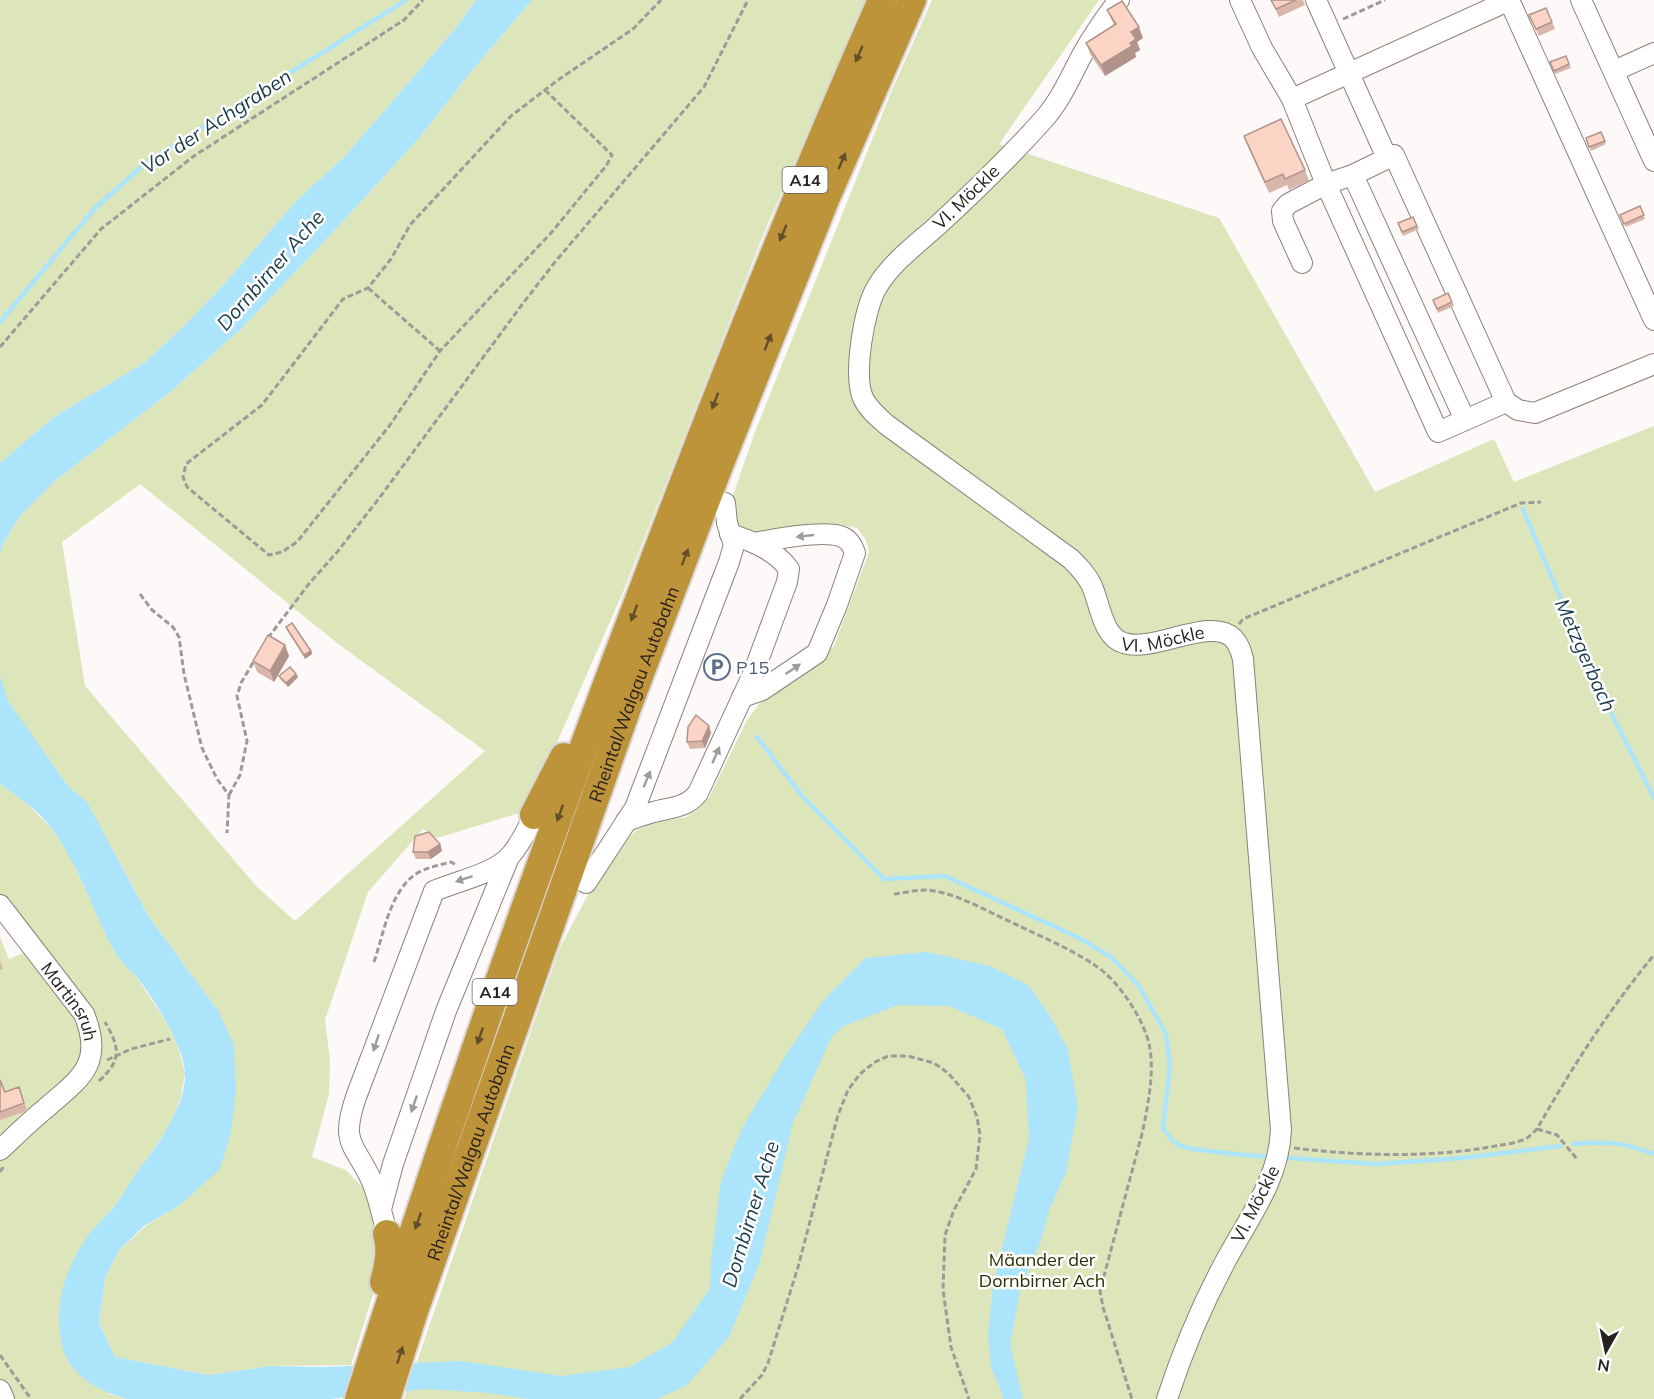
<svg xmlns="http://www.w3.org/2000/svg" width="1654" height="1399" font-family="Mulish,sans-serif">
  <rect width="100%" height="100%" fill="#fdf9f8"/>
  <path fill="#dde5bb" fill-rule="evenodd" d="M0,0H476L455,29L344,157L296,201L226,282L183,327L144,363L54,417L0,463Z
    M532,0H867L766,228L626,585L527,811L437,838L423,829L368,892L325,1020L330,1061L329,1094L312,1157L346,1170L369,1194L374,1214L380,1272L351,1365L271,1366L208,1375L115,1357L99,1323L105,1278L119,1250L147,1225L180,1205L234,1045L202,989L149,917L112,848L7,701L0,675V554L2,546L19,517L56,480L169,393L241,329L335,230L419,138L470,73ZM140,484L337,643L485,751L295,921L257,887L85,686L62,542Z
    M932,0H1099L999,144L1219,218L1375,492L1494,439L1514,482L1654,426V1399H404L560,947L596,880L619,845L637,830L654,822L687,817L709,798L747,720L760,703L834,646L869,552L866,540L857,528L839,524L758,535L740,530L730,504L755,432L892,90Z
    M0,784L25,802L50,827L69,854L114,951L139,981L161,1014L176,1040L185,1073L181,1096L173,1119L163,1135L113,1208L95,1227L80,1249L109,1394L128,1399H0V937L9,959L43,945L15,909L0,915Z"/>
  <path fill="#abe4fb" d="M476,0H532L470,73L419,138L335,230L241,329L169,393L56,480L19,517L2,546L0,554V463L54,417L144,363L183,327L226,282L296,201L344,157L455,29Z
    M0,675L8,701L68,786L87,802L149,917L219,1012L234,1045L236,1090L231,1132L220,1169L180,1205L144,1226L119,1250L105,1278L99,1323L115,1357L208,1375L271,1366L323,1367L461,1361L561,1376L630,1367L673,1342L710,1288L711,1261L721,1181L742,1128L789,1050L824,1000L865,958L927,952L990,966L1028,985L1050,1016L1068,1050L1078,1107L1066,1172L1050,1208L1040,1243L1020,1291L1010,1344L1023,1399H1004L991,1367L988,1334L993,1285L1029,1139L1026,1080L1002,1029L949,1006L898,1005L844,1026L832,1036L793,1123L760,1262L729,1337L687,1385L657,1399H529L489,1393L427,1389L331,1399H128C100,1392 68,1375 62,1345C52,1303 68,1259 95,1227C101,1220 108,1214 114,1207C122,1196 129,1184 136,1173C147,1158 158,1145 167,1128C176,1113 186,1091 185,1073C184,1047 155,1001 139,980C131,970 119,961 113,949C92,909 79,865 51,828C38,810 18,797 0,784Z"/>
  <g fill="none" stroke-linecap="round" stroke-linejoin="round">
    <path stroke="#abe4fb" stroke-width="4.5" d="M0,322L95,208L146,163L406,0
      M1523,509L1597,685L1654,798
      M757,737L802,796L884,879L945,876L1079,938L1111,957L1139,986L1166,1034L1170,1065L1163,1128C1167,1135 1172,1140 1179,1145C1194,1152 1250,1155 1269,1157
      M1573,1144C1606,1141 1622,1142 1654,1154
      M1288,1158L1376,1164L1463,1158L1560,1146"/>
    <defs>
      <g id="minor">
        <path id="s1" d="M1119,0C1105,18 1092,37 1081,57C1070,78 1060,101 1044,119C1010,157 974,192 937,226C917,244 891,263 877,287C864,308 853,375 863,398C868,409 878,417 887,425L1071,559C1079,567 1086,574 1091,584C1100,602 1102,637 1124,643C1153,653 1211,616 1233,638C1239,644 1241,651 1243,659L1281,1130C1279,1181 1247,1220 1224,1264C1201,1307 1182,1353 1167,1399"/>
        <path d="M1240,0L1262,48L1292,99L1326,184L1288,204L1282,211L1283,221L1302,263"/>
        <path d="M1316,0L1387,158"/>
        <path d="M1509,0L1654,320"/>
        <path d="M1581,0L1654,161"/>
        <path d="M1614,71L1654,53"/>
        <path d="M1292,99L1510,0"/>
        <path d="M1394,155L1506,402L1438,432L1326,184L1353,175Z"/>
        <path d="M1353,175L1465,420"/>
        <path d="M1506,402L1518,410L1535,413L1654,364"/>
        <path d="M742,697L762,690L817,653L837,605L855,553C852,545 849,539 840,536C821,530 775,539 755,543"/>
        <path d="M626,821C635,818 645,814 654,812C672,807 686,808 698,793L753,674L787,582L789,569C775,550 752,541 730,534"/>
        <path d="M586,883L635,808L729,562L734,545L727,523L725,503"/>
        <path id="s2" d="M0,905L84,1014C105,1065 79,1079 45,1109C29,1122 15,1136 0,1150"/>
        <path d="M381,1209L393,1164L446,1011L509,857"/>
        <path d="M387,1234C383,1218 379,1200 373,1184C356,1143 339,1147 356,1097L434,891C457,881 494,874 510,856C521,844 527,829 534,815"/>
        <path d="M0,1390L4,1399"/>
      </g>
      <g id="highway">
        <path d="M534,815L564,757"/>
        <path d="M384,1282C388,1267 392,1250 387,1234"/>
        <path d="M359,1399C449,1118 547,839 653,563C725,374 800,185 882,0"/>
        <path id="s3" d="M386,1399L414,1311L628,705L720,463L824,202L912,0"/>
      </g>
    </defs>
    <use href="#minor" stroke="#8f7f79" stroke-width="22"/>
    <use href="#highway" stroke="#d8d7d6" stroke-width="32"/>
    <path stroke="#9f9a98" stroke-width="3" stroke-dasharray="6 3" stroke-linecap="butt" d="M1343,19L1385,0
      M545,90L612,155L606,166L551,233L440,351L390,425L297,542L282,552L269,555L187,487L183,477L186,464L262,405L343,299L368,288L391,259L410,225L511,116L558,80L633,29L661,0
      M368,288L440,351
      M0,347L101,229L194,156L404,20L423,0
      M140,594L152,610L173,627L179,637L184,674L202,748L217,779L229,795L227,833
      M1239,624L1243,619L1521,503L1541,502
      M268,638L308,585L338,551L380,497L521,306L555,262L704,87L748,0
      M229,795L240,775L247,741L237,696L241,683L254,661
      M894,894C904,893 915,890 926,890C955,892 984,910 1011,922C1039,936 1070,948 1096,966C1119,981 1146,1022 1150,1049C1154,1075 1148,1104 1143,1130L1100,1291L1103,1307L1132,1399
      M374,962C384,933 390,889 419,872C429,867 440,865 451,862L456,865
      M107,1060L131,1049L170,1039
      M99,1081C122,1060 120,1048 105,1022
      M1537,1129L1557,1135L1577,1159
      M1294,1148C1361,1156 1430,1158 1496,1146C1506,1144 1518,1143 1527,1138C1530,1136 1534,1132 1537,1129C1571,1069 1610,1008 1654,955
      M0,1172L4,1166
      M0,1355L31,1399
      M740,1399L762,1375L768,1363L798,1267L838,1115L848,1090L860,1074L875,1062L888,1056H908L934,1063L948,1073L969,1097L977,1117L980,1135L976,1169L954,1210L945,1235L943,1290L951,1347L969,1399"/>
    <use href="#minor" stroke="#fff" stroke-width="20"/>
    <use href="#highway" stroke="#be943b" stroke-width="28"/>
  </g>
  <path fill="#d9b6aa" d="M1271,0H1303L1305,5L1279,17Z
    M1107,10L1143,38L1137,42L1140,50L1135,53L1136,57L1105,76L1090,54L1086,43L1114,25Z
    M1529,15L1552,22L1555,29L1539,36Z
    M1566,56L1571,68L1555,74L1550,62Z
    M1601,132L1606,144L1591,151L1586,138Z
    M1244,136L1305,170L1309,181L1289,190L1287,185L1269,193L1248,147Z
    M1640,206L1645,219L1626,227L1620,215Z
    M1413,217L1419,229L1403,236L1398,223Z
    M1448,293L1454,306L1438,313L1433,300Z
    M286,627L311,651L312,654L305,659L287,630Z
    M285,645L289,656L274,682L257,672L253,661Z
    M296,674L298,677L288,687L281,680L279,676Z
    M709,726L711,733L705,748L690,749L687,742Z
    M440,844L442,851L431,859H416L413,852Z
    M0,960L3,969L0,970Z
    M0,1080L5,1092L19,1087L27,1111L0,1120Z"/>
  <path fill="#b0948b" d="M1139,27L1143,38L1137,42L1140,50L1135,53L1136,57L1105,76L1101,65L1130,43L1131,32Z
    M285,645L289,656L274,682L270,671Z
    M311,651L312,654L305,659L304,655Z
    M296,674L298,677L288,687L286,683Z
    M709,726L711,733L705,748L702,741Z
    M440,844L442,851L431,859L428,852Z"/>
  <path fill="#fcd4c6" stroke="#b0948b" stroke-width="1.5" d="M1271,0H1296L1276,9Z
    M1122,1L1139,27L1131,32L1136,39L1130,43L1132,46L1101,65L1086,43L1116,24L1107,10Z
    M1546,8L1552,22L1536,29L1529,15Z
    M1566,56L1569,64L1554,71L1550,62Z
    M1281,119L1305,170L1285,179L1283,174L1265,182L1244,136Z
    M1601,132L1605,141L1589,147L1586,138Z
    M1640,206L1644,215L1624,224L1620,215Z
    M1413,217L1417,226L1402,232L1398,223Z
    M1448,293L1452,302L1437,309L1433,300Z
    M292,623L311,651L304,655L286,627Z
    M268,635L285,645L270,671L253,661Z
    M290,667L296,674L286,683L279,676Z
    M696,715L709,726L702,741L687,742L688,727Z
    M429,832L440,844L428,852H413L415,836Z
    M0,1080L5,1092L19,1087L24,1103L0,1112Z"/>
  <defs><path id="oneway-solid" d="M-6-.8H1V-3.2L6.5 0L1 3.2V.8H-6Z" transform="scale(1.5)"/></defs>
  <g fill="#634e2a">
    <use href="#oneway-solid" transform="translate(859 54) rotate(113)"/>
    <use href="#oneway-solid" transform="translate(842 161) rotate(-67)"/>
    <use href="#oneway-solid" transform="translate(783 233) rotate(113)"/>
    <use href="#oneway-solid" transform="translate(768 342) rotate(-68)"/>
    <use href="#oneway-solid" transform="translate(715 401) rotate(111)"/>
    <use href="#oneway-solid" transform="translate(685 557) rotate(-69)"/>
    <use href="#oneway-solid" transform="translate(634 613) rotate(111)"/>
    <use href="#oneway-solid" transform="translate(560 813) rotate(110)"/>
    <use href="#oneway-solid" transform="translate(480 1036) rotate(109)"/>
    <use href="#oneway-solid" transform="translate(418 1221) rotate(109)"/>
    <use href="#oneway-solid" transform="translate(400 1355) rotate(-72)"/>
  </g>
  <g fill="#9e9b9a">
    <use href="#oneway-solid" transform="translate(805 536) rotate(174)"/>
    <use href="#oneway-solid" transform="translate(793 669) rotate(-34)"/>
    <use href="#oneway-solid" transform="translate(716 755) rotate(-66)"/>
    <use href="#oneway-solid" transform="translate(647 779) rotate(-68)"/>
    <use href="#oneway-solid" transform="translate(464 879) rotate(162)"/>
    <use href="#oneway-solid" transform="translate(376 1043) rotate(108)"/>
    <use href="#oneway-solid" transform="translate(414 1104) rotate(109)"/>
  </g>
  <defs>
    <symbol id="parking-ring" viewBox="-11 -11 22 22"><circle r="9.5" fill="#fff" stroke="#5c6f8a" stroke-width="1.5"/><path d="M-3.5-5.5H1a3.5 3.5 0 0 1 0 7H-1V5.5H-3.5ZM-1-3.4V-.6H.8a1.4 1.4 0 0 0 0-2.8Z" fill="#5c6f8a"/></symbol>
  </defs>
  <g fill-rule="evenodd">
    <use href="#parking-ring" x="702" y="652" width="30" height="30"/>
  </g>
  <g text-anchor="middle" dominant-baseline="central" stroke-width="5" stroke-linejoin="round" paint-order="stroke">
    <g fill="#fff" stroke="#686362" stroke-width="1.5">
      <rect x="782.5" y="167" width="45" height="26" rx="4.5"/>
      <rect x="472.5" y="979" width="45" height="26" rx="4.5"/>
    </g>
    <g font-size="16" font-weight="bold" fill="#27201e">
      <text x="805" y="180">A14</text>
      <text x="495" y="992">A14</text>
    </g>
    <g font-size="18" fill="#27201e" stroke="#fff">
      <text transform="translate(966 197) rotate(-44)">VI. Möckle</text>
      <text stroke="none"><textPath href="#s1" startOffset="898">VI. Möckle</textPath></text>
      <text stroke="none"><textPath href="#s3" startOffset="747">Rheintal/Walgau Autobahn</textPath></text>
      <text stroke="none"><textPath href="#s2" startOffset="120">Martinsruh</textPath></text>
      <text stroke="none"><textPath href="#s3" startOffset="261">Rheintal/Walgau Autobahn</textPath></text>
      <text transform="translate(1255 1204) rotate(-63)">VI. Möckle</text>
    </g>
    <g font-size="18" fill="#4e5e75" stroke="#fff" text-anchor="start">
      <text x="736" y="667">P15</text>
    </g>
    <g font-size="18" fill="#2c3101" stroke="#fff">
      <text x="1042" y="1259">Mäander der<tspan x="1042" dy="21">Dornbirner Ach</tspan></text>
    </g>
    <g font-size="20" font-style="italic" fill="#193b48" stroke="#fff">
      <text transform="translate(216 121) rotate(-33)">Vor der Achgraben</text>
      <text transform="translate(270 270) rotate(-49)">Dornbirner Ache</text>
      <text transform="translate(1586 655) rotate(66)">Metzgerbach</text>
      <text transform="translate(750 1214) rotate(-73)">Dornbirner Ache</text>
    </g>
  </g>
  <g transform="translate(1606 1351) rotate(189)" stroke="#ffffff" stroke-width="4.5" paint-order="stroke">
  <path d="M0-4.5L10 22L0 15L-10 22Z" fill="#27201e"/>
  <text y="-9" font-size="16" font-weight="bold" text-anchor="middle" fill="#27201e">N</text>
  </g>
</svg>
